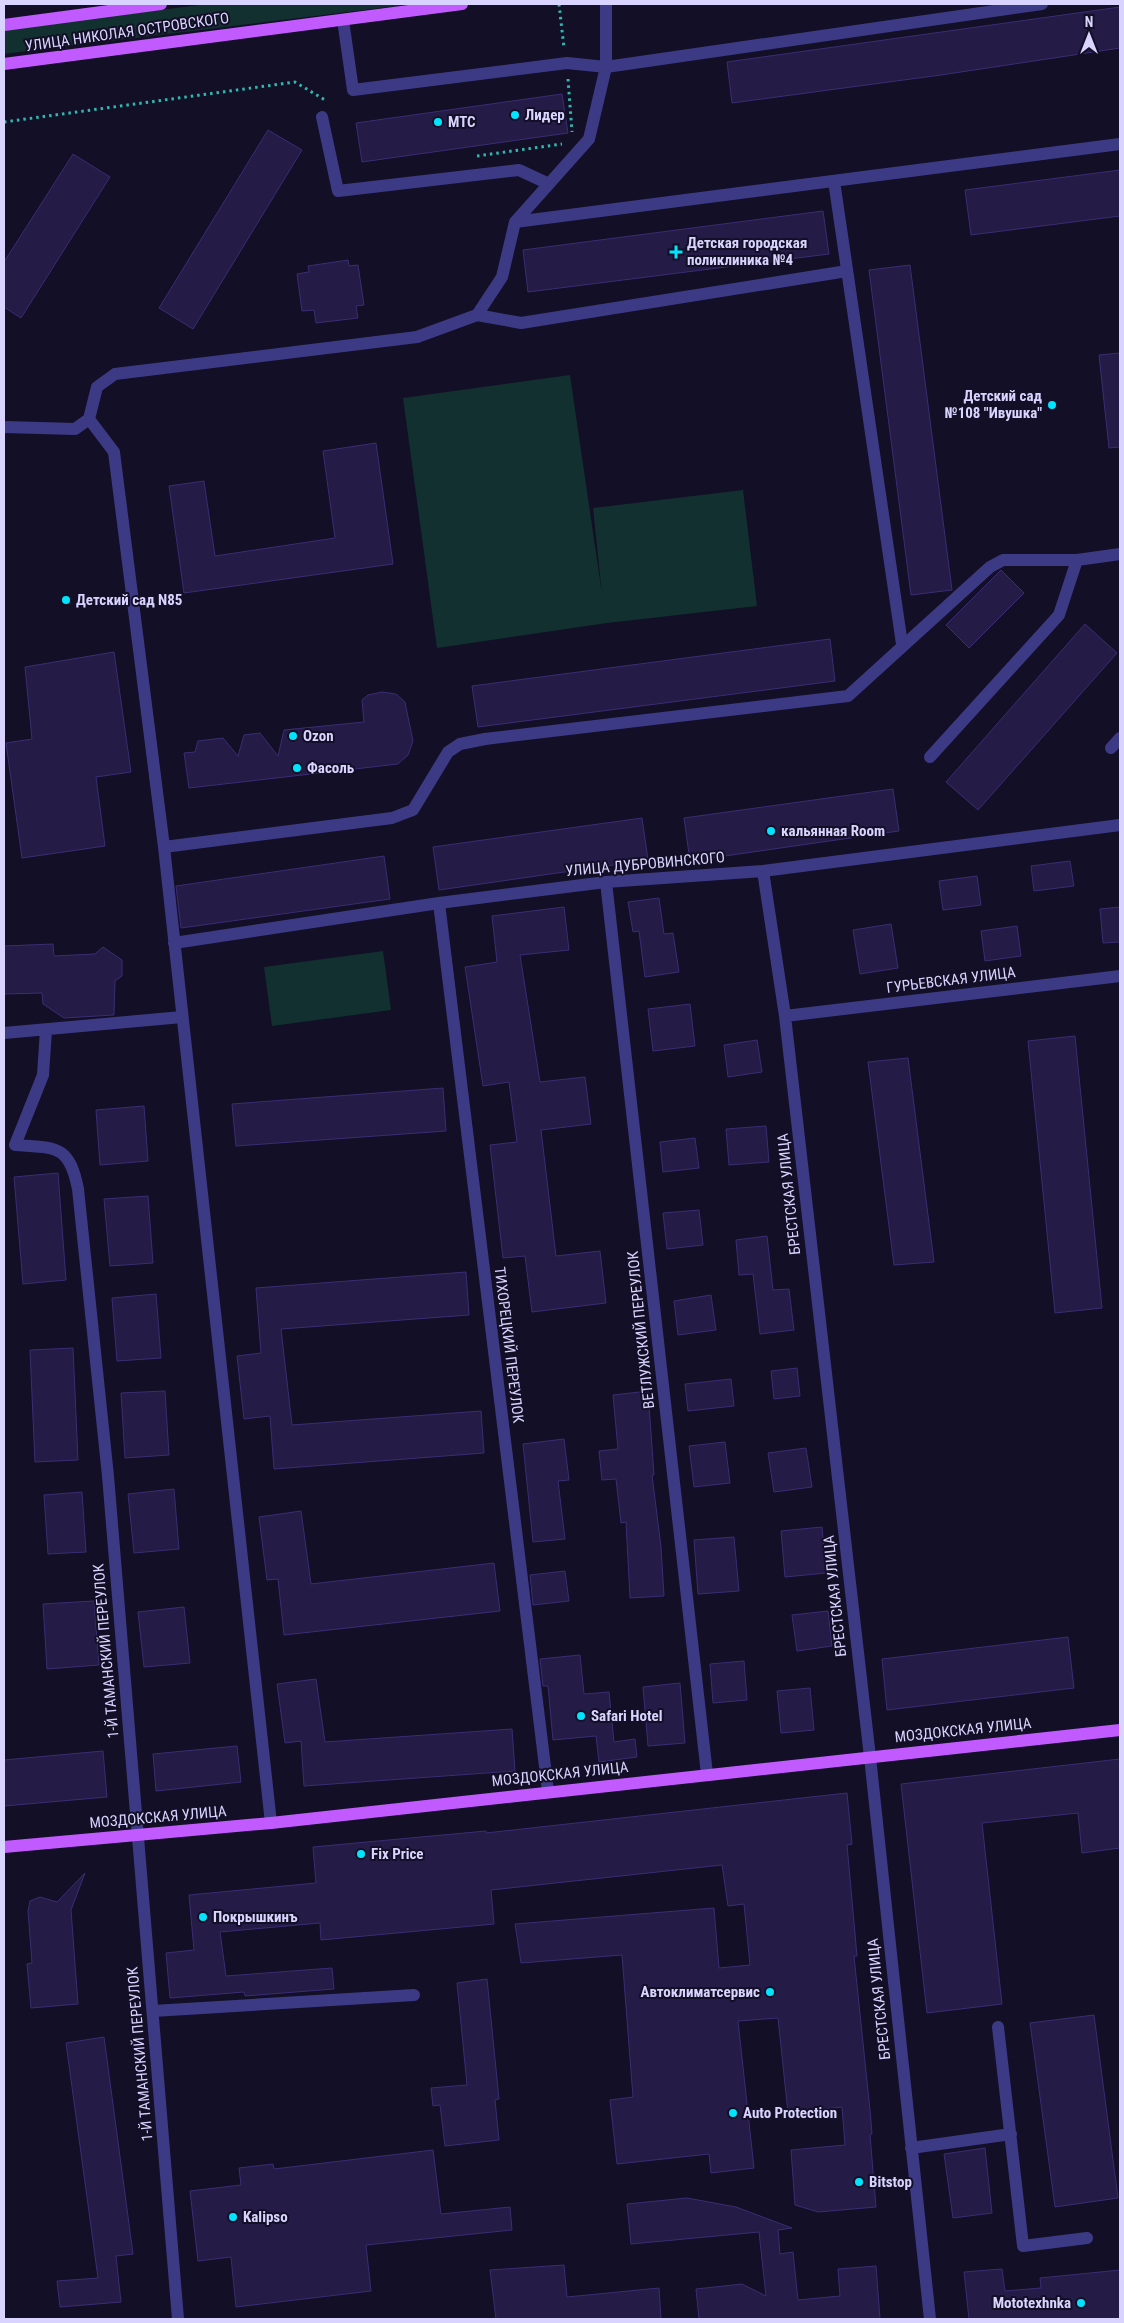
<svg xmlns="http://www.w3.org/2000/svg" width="1124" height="2323" font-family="'Roboto Condensed',sans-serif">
  <rect width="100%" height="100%" fill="#130f26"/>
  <path fill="#12302f" d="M207,4H413L4,54V30Z
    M570,375L602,594L593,508L743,490L757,606L607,623L437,648L403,398Z
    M383,951L391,1010L272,1026L264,967Z"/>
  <path fill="#241b47" stroke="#3b2d73" d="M1120,7V48L941,75L732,103L727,62Z
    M562,94L568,133L362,162L356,123Z
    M268,130L302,150L193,329L159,308Z
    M73,154L110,177L21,318L4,307V262Z
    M1120,170V216L971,235L965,190Z
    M823,211L829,254L528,292L523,250Z
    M348,260L349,266L358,265L364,305L356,306L358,318L316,323L314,310L302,311L297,274L309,272L308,266Z
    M910,265L952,590L911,595L869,270Z
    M1120,353V447L1109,448L1099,355Z
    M376,443L393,564L184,593L169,486L204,481L215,556L335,538L323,451Z
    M1001,570L1024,593L969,648L946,625Z
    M1085,624L1117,653L978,810L946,782Z
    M830,639L835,681L478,727L472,686Z
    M114,652L131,772L96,777L105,846L22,858L6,743L32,739L25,667Z
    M382,692L396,694L405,702L407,712L413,741L408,755L398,764L189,788L184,753L195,752L198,741L223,738L238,756L244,735L260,733L278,756L284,730L364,722L362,700L368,695Z
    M893,789L899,831L690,861L684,818Z
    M642,818L648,860L439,890L433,847Z
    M384,856L390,899L181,928L176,886Z
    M1070,861L1074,886L1034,891L1031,866Z
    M977,876L981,905L943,910L939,881Z
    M659,898L664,934L673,933L679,972L645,977L639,931L633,932L628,902Z
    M564,907L569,950L520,955L540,1082L585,1077L591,1124L541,1130L556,1256L600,1251L606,1303L532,1312L525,1256L503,1258L490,1145L517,1142L509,1082L483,1086L465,967L497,962L492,916Z
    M1120,907V942L1103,943L1100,909Z
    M891,924L898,968L860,974L853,930Z
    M1017,926L1021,956L985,961L981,931Z
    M53,944L54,956L95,954L103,947L122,960V976L115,981L114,1015L64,1018L43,1004L42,993L4,994V946Z
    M690,1004L695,1046L653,1051L648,1009Z
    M1075,1036L1102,1308L1055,1313L1028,1041Z
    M757,1040L762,1072L728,1077L724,1045Z
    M908,1058L934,1262L894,1265L868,1062Z
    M443,1088L446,1131L236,1146L232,1104Z
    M144,1106L148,1161L100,1165L96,1110Z
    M766,1126L769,1162L729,1165L726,1129Z
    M695,1138L699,1168L663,1172L660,1142Z
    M58,1173L66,1280L23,1284L14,1177Z
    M148,1196L153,1263L110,1266L104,1199Z
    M699,1210L703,1245L667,1249L663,1213Z
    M767,1236L773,1290L789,1289L794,1330L760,1334L753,1274L739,1275L736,1240Z
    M466,1272L469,1315L281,1329L292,1425L481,1411L484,1453L274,1469L270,1416L244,1419L237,1356L261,1353L256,1288Z
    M156,1294L161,1358L117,1361L112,1298Z
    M711,1295L716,1330L678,1335L674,1301Z
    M73,1348L78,1460L35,1462L30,1350Z
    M797,1368L800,1396L774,1399L771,1371Z
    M731,1379L734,1406L688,1411L685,1384Z
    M165,1391L169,1455L125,1458L121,1393Z
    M648,1391L654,1475H652L661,1547L664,1596L630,1598L626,1522L621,1523L616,1479L602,1480L599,1451L618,1449L613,1395Z
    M564,1439L569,1480L558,1481L565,1539L533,1542L523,1444Z
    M725,1442L730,1483L694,1487L689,1446Z
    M806,1448L812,1487L774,1492L768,1453Z
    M174,1489L179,1549L134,1553L128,1494Z
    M82,1492L86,1552L48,1554L44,1495Z
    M301,1511L311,1584L494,1563L500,1611L284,1635L278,1579L267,1580L259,1517Z
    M822,1527L826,1573L785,1577L781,1531Z
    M734,1537L739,1591L698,1594L694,1540Z
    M565,1571L569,1601L533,1605L530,1575Z
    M94,1601L99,1665L47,1669L43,1604Z
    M184,1607L190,1663L144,1667L138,1612Z
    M828,1611L832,1646L797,1651L792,1615Z
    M1068,1637L1074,1688L887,1710L882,1659Z
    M580,1655L584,1694L609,1692L614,1742L635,1739L637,1757L599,1762L596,1736L553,1740L548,1686H543L540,1659Z
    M744,1661L747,1700L713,1703L710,1664Z
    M316,1679L325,1742L512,1729L515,1771L304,1786L301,1741L285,1743L277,1684Z
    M680,1683L685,1743L648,1746L643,1687Z
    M810,1688L814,1730L781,1733L777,1691Z
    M237,1746L241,1782L156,1791L153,1754Z
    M103,1751L107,1797L4,1806V1760Z
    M1120,1759V1848L1082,1853L1078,1813L982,1823L1002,2004L927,2013L901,1784Z
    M847,1793L852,1844L847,1845L857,1956H854L870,2110L872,2134L870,2135L876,2207L818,2212L795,2205L791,2150L845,2145L842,2107L788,2113L778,2018L738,2021L754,2168L711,2173L709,2154L617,2164L610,2100L633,2097L622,1955L521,1963L515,1924L714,1908L719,1968L750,1965L744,1904L728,1906L722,1865L491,1890L494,1924L321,1940L320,1923L220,1932L226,1976L332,1968L334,1989L245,1996L244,1992L170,1998L166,1953L194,1950L189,1895L316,1883L313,1847L486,1831V1833Z
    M85,1873L71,1910L78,2004L31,2008L27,1964L32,1963L28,1911L30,1901L40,1897L57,1902Z
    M487,1979L499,2099L495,2100L499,2140L445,2146L440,2105L433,2106L431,2088L467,2085L457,1983Z
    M1094,2015L1118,2198L1055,2207L1030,2023Z
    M104,2037L133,2254L116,2256L121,2302L60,2307L57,2281L98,2278L66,2043Z
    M985,2148L992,2213L953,2218L944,2154Z
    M433,2150L441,2214L510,2207L512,2230L366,2245L371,2291L236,2307L231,2257L198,2261L190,2191L241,2185L239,2168L273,2164L274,2169Z
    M687,2198L736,2207L792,2228L778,2230L780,2254L793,2252L798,2300L840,2296L838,2269L876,2266L880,2319H699L696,2289L742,2284L766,2296L759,2232L631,2244L627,2204Z
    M564,2265L567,2297L659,2288L661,2319H496L490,2270Z
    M1002,2269L1005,2291L1041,2288L1040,2278L1120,2270V2319H969L964,2272Z"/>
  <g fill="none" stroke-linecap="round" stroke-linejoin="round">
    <path stroke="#2fb8b0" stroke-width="3" stroke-dasharray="2.5 4" stroke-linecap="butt" d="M559,4L564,48
      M568,79L572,132
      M4,122L295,82L325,100
      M477,156L562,144"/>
    <path stroke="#3d3a85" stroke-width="12" d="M343,20L353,90L567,63L606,67L1042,4
      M322,117L338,191L519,170L549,184
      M834,181L902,644
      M515,222L1120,144
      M477,315L521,323L847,271
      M89,419L114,452L164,847L271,1823
      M4,427L75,429L89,419L97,387L115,374L417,337L477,315L502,277L515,222L589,139L606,67V4
      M1111,748L1120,738
      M930,757L1059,615L1077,560
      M164,847L392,818L413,810L448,752L460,744L485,739L848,696L990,567L1003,560H1077L1120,554
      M763,871L785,1016L870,1757L930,2319
      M606,882L707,1774
      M439,903L548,1791
      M174,943L439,903L606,882L763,871L1120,825
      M785,1016L1120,976
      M46,1030L43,1075L15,1145C56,1148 69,1144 78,1189L108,1476L178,2319
      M4,1033L182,1017
      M153,2011L414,1995
      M998,2027L1023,2246L1087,2238
      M911,2148L1011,2134"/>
    <path stroke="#c25bff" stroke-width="12" d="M4,25L161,4
      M4,64L462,4
      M4,1847L271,1823L1120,1730"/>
  </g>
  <g fill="#00e5ff" stroke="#130f26" stroke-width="2">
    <circle cx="515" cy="115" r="5"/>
    <circle cx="438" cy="122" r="5"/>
    <path d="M673.5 244.5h5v5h5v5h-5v5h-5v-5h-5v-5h5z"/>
    <circle cx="1052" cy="405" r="5"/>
    <circle cx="66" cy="600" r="5"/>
    <circle cx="293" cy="736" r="5"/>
    <circle cx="297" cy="768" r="5"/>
    <circle cx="771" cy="831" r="5"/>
    <circle cx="581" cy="1716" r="5"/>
    <circle cx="361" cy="1854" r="5"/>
    <circle cx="203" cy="1917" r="5"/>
    <circle cx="770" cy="1992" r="5"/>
    <circle cx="733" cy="2113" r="5"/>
    <circle cx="859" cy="2182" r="5"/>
    <circle cx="233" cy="2217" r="5"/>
    <circle cx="1081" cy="2303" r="5"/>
  </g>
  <g text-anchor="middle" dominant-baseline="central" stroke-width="4" stroke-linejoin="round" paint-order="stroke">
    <g font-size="15" fill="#d9d4ff" stroke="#130f26">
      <text transform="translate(127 32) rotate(-8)">УЛИЦА НИКОЛАЯ ОСТРОВСКОГО</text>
      <text transform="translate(645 864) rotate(-5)">УЛИЦА ДУБРОВИНСКОГО</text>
      <text transform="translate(951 980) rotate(-7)">ГУРЬЕВСКАЯ УЛИЦА</text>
      <text transform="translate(789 1194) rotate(-96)">БРЕСТСКАЯ УЛИЦА</text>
      <text transform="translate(641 1330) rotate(-96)">ВЕТЛУЖСКИЙ ПЕРЕУЛОК</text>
      <text transform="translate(509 1345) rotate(83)">ТИХОРЕЦКИЙ ПЕРЕУЛОК</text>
      <text transform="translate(835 1596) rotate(-96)">БРЕСТСКАЯ УЛИЦА</text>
      <text transform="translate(106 1651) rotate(-95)">1-Й ТАМАНСКИЙ ПЕРЕУЛОК</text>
      <text transform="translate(963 1730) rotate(-6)">МОЗДОКСКАЯ УЛИЦА</text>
      <text transform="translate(560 1774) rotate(-6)">МОЗДОКСКАЯ УЛИЦА</text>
      <text transform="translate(158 1817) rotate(-5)">МОЗДОКСКАЯ УЛИЦА</text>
      <text transform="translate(879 1999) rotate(-96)">БРЕСТСКАЯ УЛИЦА</text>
      <text transform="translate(140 2054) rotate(-95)">1-Й ТАМАНСКИЙ ПЕРЕУЛОК</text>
    </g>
    <g font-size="15" font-weight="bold" fill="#d9d4ff" stroke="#130f26" text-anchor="start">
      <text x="525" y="115">Лидер</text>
      <text x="448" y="122">МТС</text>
      <text x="687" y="243">Детская городская<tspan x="687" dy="17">поликлиника №4</tspan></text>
      <text x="1042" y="396" text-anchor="end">Детский сад<tspan x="1042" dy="17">№108 "Ивушка"</tspan></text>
      <text x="76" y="600">Детский сад N85</text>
      <text x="303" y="736">Ozon</text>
      <text x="307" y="768">Фасоль</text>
      <text x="781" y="831">кальянная Room</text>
      <text x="591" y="1716">Safari Hotel</text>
      <text x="371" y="1854">Fix Price</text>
      <text x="213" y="1917">Покрышкинъ</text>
      <text x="760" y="1992" text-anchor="end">Автоклиматсервис</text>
      <text x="743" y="2113">Auto Protection</text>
      <text x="869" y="2182">Bitstop</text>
      <text x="243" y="2217">Kalipso</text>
      <text x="1071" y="2303" text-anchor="end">Mototexhnka</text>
    </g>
  </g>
  <rect width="1124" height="2323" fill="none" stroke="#d9d4ff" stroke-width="10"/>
  <g transform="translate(1089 35)" stroke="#130f26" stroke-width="4" paint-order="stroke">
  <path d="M0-4L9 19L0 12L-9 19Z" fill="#d9d4ff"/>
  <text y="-8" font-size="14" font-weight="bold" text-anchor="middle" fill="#d9d4ff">N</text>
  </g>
</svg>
